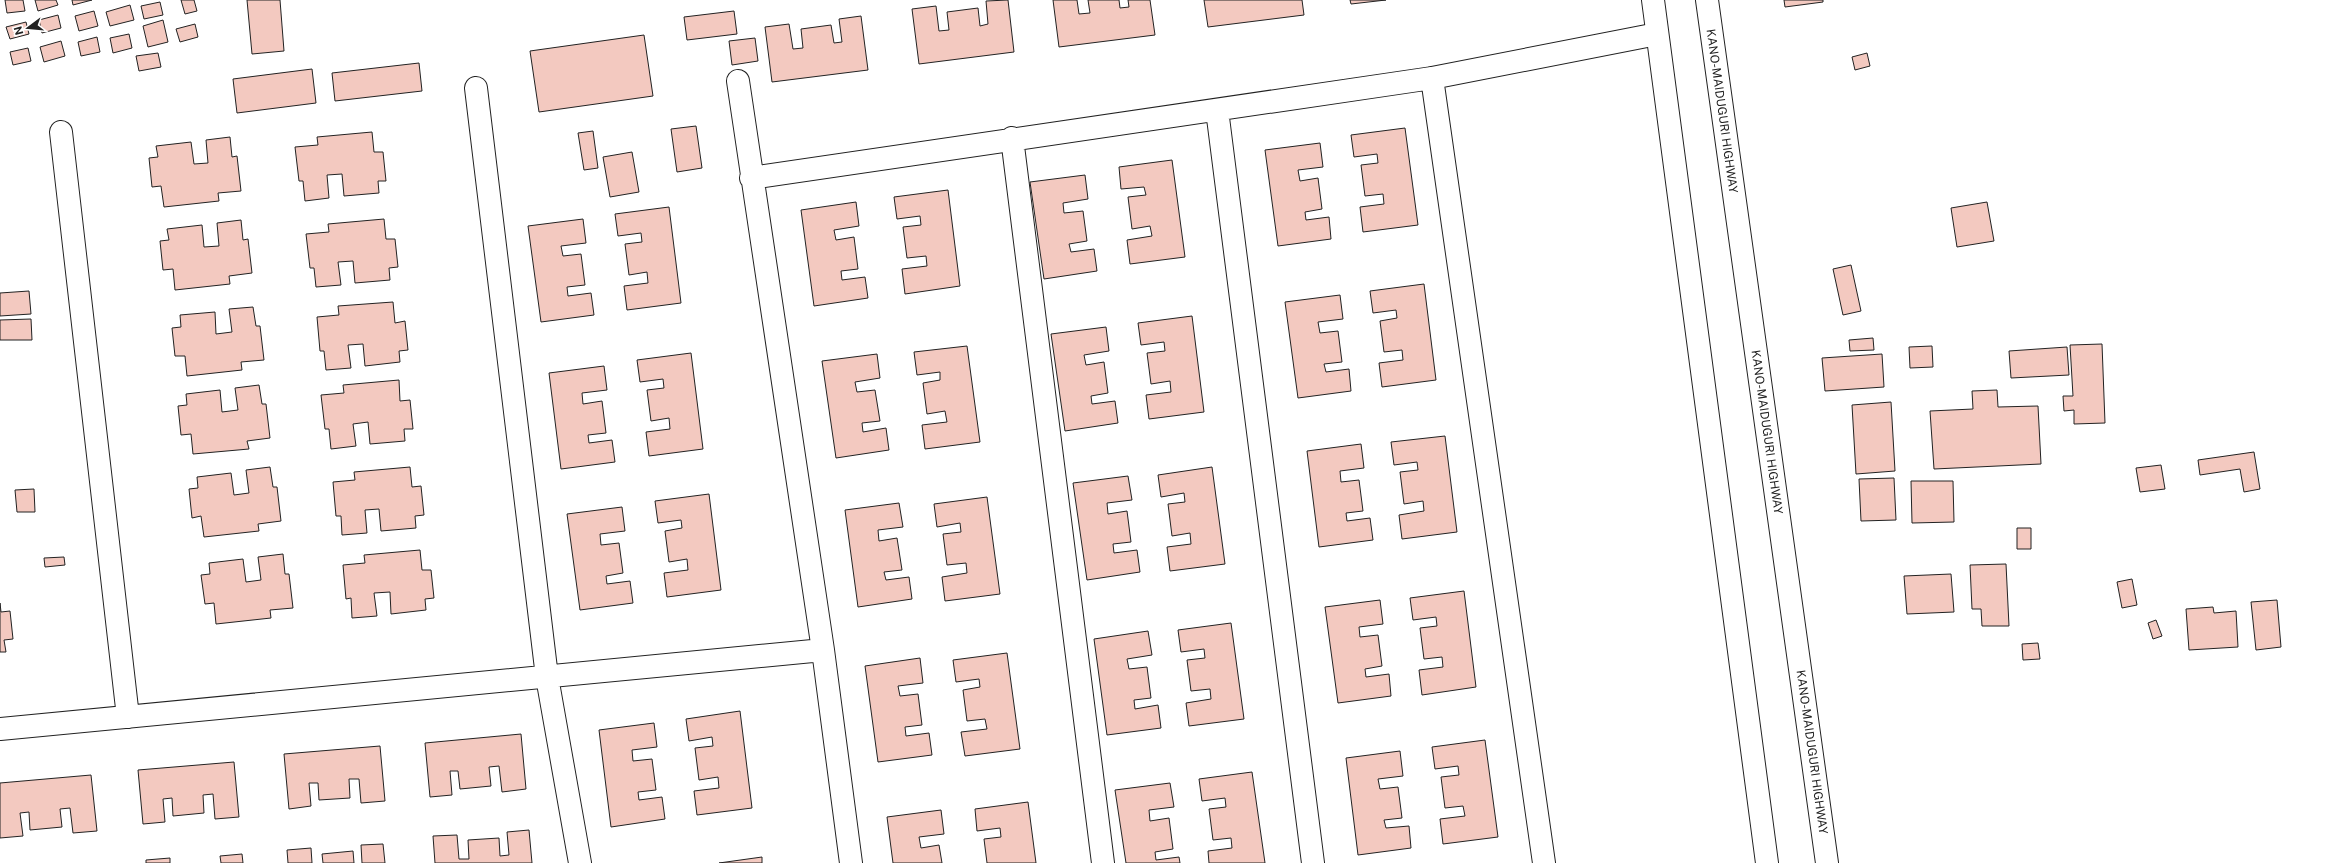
<svg xmlns="http://www.w3.org/2000/svg" width="2327" height="863" font-family="'Public Sans',sans-serif">
  <rect width="100%" height="100%" fill="#fff"/>
  <path fill="#f3c9c0" stroke="#222" d="M5,0H23L25,11L7,13Z
    M35,0H56L58,5L38,11Z
    M72,0H92L73,5Z
    M181,0H194L197,11L185,14Z
    M247,0H280L284,51L252,54Z
    M1008,0L1014,52L919,64L912,9L936,6L939,31L949,30L947,12L978,8L980,26L988,24L986,1Z
    M1053,0H1077L1079,14L1090,13L1088,0H1119L1120,8L1129,7L1128,0H1150L1155,35L1059,47Z
    M1204,0H1302L1304,15L1208,27Z
    M1350,0H1386L1351,4Z
    M1784,0H1823V2L1785,7Z
    M160,2L163,15L144,19L141,6Z
    M130,5L134,20L110,26L106,12Z
    M94,11L98,26L79,31L75,16Z
    M734,11L737,34L687,40L684,17Z
    M58,15L61,28L42,33L39,20Z
    M861,16L868,70L772,82L765,27L789,24L793,49L803,48L801,29L831,25L834,43L842,42L839,19Z
    M163,20L168,42L148,47L143,26Z
    M26,22L29,34L10,39L6,27Z
    M195,24L198,37L180,42L176,29Z
    M129,34L132,48L113,53L110,38Z
    M644,35L653,96L539,112L530,51Z
    M97,37L100,52L81,56L78,42Z
    M755,38L758,61L732,65L729,41Z
    M61,41L65,56L44,62L40,47Z
    M28,48L31,61L13,65L10,52Z
    M158,53L161,67L139,71L136,56Z
    M1867,53L1870,66L1855,70L1852,57Z
    M419,63L422,91L335,101L332,73Z
    M312,69L316,103L237,113L233,79Z
    M696,126L702,168L677,172L671,129Z
    M1405,128L1418,225L1363,232L1360,207L1384,204L1383,194L1365,196L1361,165L1378,163L1377,154L1354,157L1351,135Z
    M593,131L598,168L584,170L578,133Z
    M372,132L374,152H383L386,181H378L379,193L344,196L342,174L327,175L329,198L305,201L303,181H299L295,147L318,145L317,137Z
    M230,137L232,157L237,156L241,191L218,193L219,201L164,207L161,186L152,187L149,158L158,157L156,146L191,142L194,164L208,163L206,140Z
    M1320,143L1323,167L1298,170L1300,181L1318,178L1322,209L1305,212L1306,220L1329,217L1331,239L1278,246L1265,150Z
    M632,152L639,192L610,197L603,157Z
    M1172,160L1185,257L1130,264L1127,240L1152,236L1150,226L1132,229L1128,197L1146,195L1144,187L1121,189L1119,167Z
    M1085,175L1088,199L1063,203L1064,213L1083,211L1087,241L1069,244L1071,252L1094,249L1097,271L1044,279L1030,182Z
    M948,190L960,286L905,294L902,269L927,266L926,256L907,258L903,227L921,225L920,216L897,219L894,197Z
    M856,202L859,226L834,230L836,240L854,237L858,269L841,271L842,280L865,277L868,298L814,306L801,210Z
    M1987,202L1994,241L1957,247L1951,208Z
    M669,207L681,303L627,310L624,286L648,283L647,272L629,275L625,244L642,242L641,233L618,236L615,214Z
    M384,219L386,239H395L398,267L389,268L390,280L355,283L353,261L338,262L341,285L316,287L314,268H310L306,234L329,232L328,224Z
    M583,219L586,243L561,246L563,256L581,254L585,285L567,287L568,296L591,293L594,315L541,322L528,226Z
    M241,220L243,240L248,239L252,273L229,276L230,284L175,290L173,269L163,270L160,241L169,240L167,229L202,225L204,247L219,246L217,223Z
    M1851,265L1861,311L1843,315L1833,269Z
    M1424,284L1436,380L1382,387L1379,363L1403,360L1402,350L1384,352L1380,321L1397,318L1396,310L1373,313L1370,291Z
    M29,291L31,314L0,316V293Z
    M1340,295L1343,319L1318,322L1320,333L1338,331L1342,362L1324,364L1326,372L1349,369L1351,391L1298,398L1285,302Z
    M393,302L395,323L405,321L408,350L399,351L400,362L365,366L363,344L348,345L351,368L326,370L324,351H320L317,317L339,315L338,306Z
    M253,307L256,326H260L264,360L241,362L242,370L187,376L185,356H175L172,328L181,327L180,315L215,312L216,334L232,332L229,309Z
    M1192,316L1204,412L1149,419L1146,395L1171,392L1170,381L1151,384L1147,353L1165,351L1164,342L1141,345L1138,323Z
    M31,319L32,340H0V320Z
    M1106,327L1109,351L1084,355L1086,365L1104,362L1108,393L1091,396L1092,404L1115,401L1118,423L1065,431L1051,334Z
    M1873,338L1874,350L1850,351L1849,340Z
    M2102,344L2105,423L2074,424V410L2064,411L2063,396H2073L2070,345Z
    M967,346L980,442L925,449L922,425L947,422L945,411L927,414L923,383L940,380V372L917,375L914,352Z
    M1932,346L1933,367L1910,368L1909,347Z
    M2067,347L2069,375L2011,378L2009,351Z
    M691,353L703,449L649,456L646,432L670,429L669,418L651,421L647,390L664,388L663,379L640,382L637,360Z
    M877,354L880,378L855,382L857,392L875,390L880,421L862,423L863,432L886,428L889,450L836,458L822,361Z
    M1882,354L1884,387L1825,391L1822,358Z
    M604,366L607,390L582,393L583,404L602,401L606,433L588,435L589,443L612,440L615,462L561,469L549,373Z
    M399,380L400,401L410,400L413,429H404L405,441L370,444L368,422L353,424L356,446L331,449L329,429H325L321,395L344,393L343,385Z
    M259,385L262,404H266L270,438L247,441L249,449L193,454L191,434L181,435L178,406L187,405L186,394L220,390L222,412L238,410L235,388Z
    M1997,390L1998,407L2038,406L2041,464L1934,469L1930,411L1973,409L1972,391Z
    M1891,402L1895,471L1856,474L1852,405Z
    M1445,436L1457,532L1402,539L1399,515L1424,511L1423,501L1404,504L1400,472L1418,470L1417,462L1394,465L1391,442Z
    M1361,444L1364,468L1340,471L1341,482L1359,480L1363,511L1346,513L1347,521L1370,518L1373,540L1319,547L1307,451Z
    M2254,452L2260,489L2244,492L2240,469L2200,475L2198,460Z
    M2161,465L2165,489L2140,492L2136,468Z
    M270,467L273,487H277L281,521L258,524L259,531L204,537L201,516L192,518L189,489L198,488L197,477L231,473L234,495L249,493L246,470Z
    M410,467L412,487L421,486L424,515L415,516L416,528L381,531L379,509L365,510L367,533L342,535L341,516H336L333,482L355,480L354,472Z
    M1212,467L1225,564L1170,571L1167,547L1191,544L1190,533L1172,536L1168,504L1185,502L1184,493L1161,497L1158,475Z
    M1128,476L1132,500L1107,503L1108,514L1127,511L1131,542L1113,544L1114,553L1137,550L1140,572L1087,580L1073,483Z
    M1894,478L1896,520L1861,521L1859,479Z
    M1911,481H1953L1954,522L1912,523Z
    M34,489L35,512H17L15,490Z
    M709,494L721,590L667,597L664,573L688,570L687,559L669,562L665,531L682,528L681,520L658,523L655,501Z
    M987,497L1000,594L945,601L942,577L967,573L966,563L947,565L943,534L961,532L960,523L937,527L934,504Z
    M899,503L903,527L878,530L879,541L897,538L902,570L884,572L886,580L909,577L912,599L858,607L845,510Z
    M622,507L625,531L600,534L601,545L619,543L623,573L606,576L607,584L630,581L633,603L580,610L567,514Z
    M2017,528H2031V549H2017Z
    M420,550L422,570H431L434,598L425,599L426,610L391,614L390,592L374,593L377,616L352,618L351,598L346,599L343,565L365,563L364,555Z
    M283,554L285,574H289L293,608L270,610L271,618L216,624L214,603L205,604L201,575L210,574L209,563L243,559L246,582L261,580L258,557Z
    M64,557L65,565L45,567L44,558Z
    M2006,564L2009,626H1982L1981,609H1972L1970,565Z
    M1951,574L1954,612L1907,614L1904,576Z
    M2132,579L2137,605L2122,608L2117,582Z
    M1464,591L1476,687L1422,695L1419,670L1443,667L1442,657L1424,659L1420,628L1437,626L1436,617L1413,620L1410,598Z
    M1380,600L1383,624L1359,627L1360,637L1378,635L1382,666L1365,669L1366,677L1389,674L1391,696L1338,703L1325,607Z
    M2277,600L2281,647L2256,650L2251,602Z
    M0,603L1,612L10,611L13,639L4,640L6,652H0Z
    M2213,607L2214,613L2236,611L2238,647L2189,650L2186,609Z
    M2156,620L2162,636L2153,639L2148,623Z
    M1231,623L1244,719L1189,726L1186,703L1211,699L1210,689L1191,691L1187,660L1205,658L1204,649L1181,652L1178,630Z
    M1148,631L1152,655L1127,659L1129,669L1147,667L1151,698L1134,700L1135,709L1158,705L1161,728L1107,735L1094,639Z
    M2038,643L2040,659L2023,660L2022,644Z
    M1007,653L1020,749L965,756L961,732L987,729L985,719L967,721L963,690L980,687L979,679L956,682L953,660Z
    M920,658L923,683L898,686L900,696L918,694L922,725L905,727L906,736L929,733L932,755L878,762L865,666Z
    M740,711L752,808L697,815L694,791L719,788L718,777L699,780L695,748L713,746L712,737L689,741L686,719Z
    M654,723L657,747L632,750L633,761L652,759L656,790L638,792L639,800L662,797L665,819L611,827L599,730Z
    M521,734L526,789L502,792L499,766L489,767L491,786L460,789L458,771H450L452,795L430,797L425,743Z
    M1485,740L1498,837L1443,844L1440,819L1465,816L1463,806L1445,808L1441,777L1459,775L1458,766L1435,769L1432,747Z
    M380,746L385,801L361,803L359,779H349L350,798L319,800L318,783H309L311,806L289,809L284,754Z
    M1400,751L1403,776L1378,779L1380,789L1398,787L1402,818L1384,820L1386,828L1409,826L1411,848L1358,855L1346,758Z
    M234,762L239,817L215,819L213,794L203,795L204,813L173,816L172,798L163,799L165,822L143,824L138,770Z
    M1252,772L1265,863H1209L1208,851L1232,848L1231,838L1213,840L1209,809L1226,807L1225,798L1202,801L1199,779Z
    M91,775L97,831L73,833L70,808L60,809L62,827L30,830L29,812L20,813L23,836L0,838V783Z
    M1170,783L1174,807L1149,810L1150,821L1169,818L1173,849L1155,852L1156,860L1179,857L1180,863H1126L1115,790Z
    M1028,802L1036,863H987L984,839L1001,837L1000,828L977,831L975,809Z
    M941,810L944,834L919,837L921,848L939,845L942,863H893L887,817Z
    M529,830L532,863H435L433,836L457,835L459,859H469L468,840L499,838L500,856L509,855L507,832Z
    M383,844L385,863H362L361,845Z
    M311,848L312,863H288L287,850Z
    M353,851L354,863H323L322,854Z
    M242,854L243,863H221L220,856Z
    M762,857V863H719Z
    M170,858V863H146V860Z"/>
  <g fill="none" stroke-linecap="round" stroke-linejoin="round">
    <defs>
      <path id="minor" d="M1432,78L1544,863
        M738,81L823,650L851,863
        M476,88L547,677L580,863
        M1217,110L1313,863
        M61,132L128,717
        M1012,138L1103,863
        M751,178L1432,78L1657,34
        M0,729L823,650"/>
      <path id="trunk" d="M1653,0L1767,863
        M1707,0L1827,863"/>
    </defs>
    <use href="#minor" stroke="#222" stroke-width="24"/>
    <use href="#trunk" stroke="#222" stroke-width="24"/>
    <use href="#minor" stroke="#fff" stroke-width="22"/>
    <use href="#trunk" stroke="#fff" stroke-width="22"/>
  </g>
  <g text-anchor="middle" dominant-baseline="central" stroke-width="3" stroke-linejoin="round" paint-order="stroke">
    <g font-size="12" fill="#222" stroke="#fff">
      <text transform="translate(1722 111) rotate(82)">KANO-MAIDUGURI HIGHWAY</text>
      <text transform="translate(1767 432) rotate(82)">KANO-MAIDUGURI HIGHWAY</text>
      <text transform="translate(1812 752) rotate(82)">KANO-MAIDUGURI HIGHWAY</text>
    </g>
  </g>
  <g transform="translate(28 28) rotate(254)" stroke="#ffffff" stroke-width="3" paint-order="stroke">
  <path d="M0-3L7 15L0 10L-7 15Z" fill="#222222"/>
  <text y="-6" font-size="11" font-weight="bold" text-anchor="middle" fill="#222222">N</text>
  </g>
</svg>
